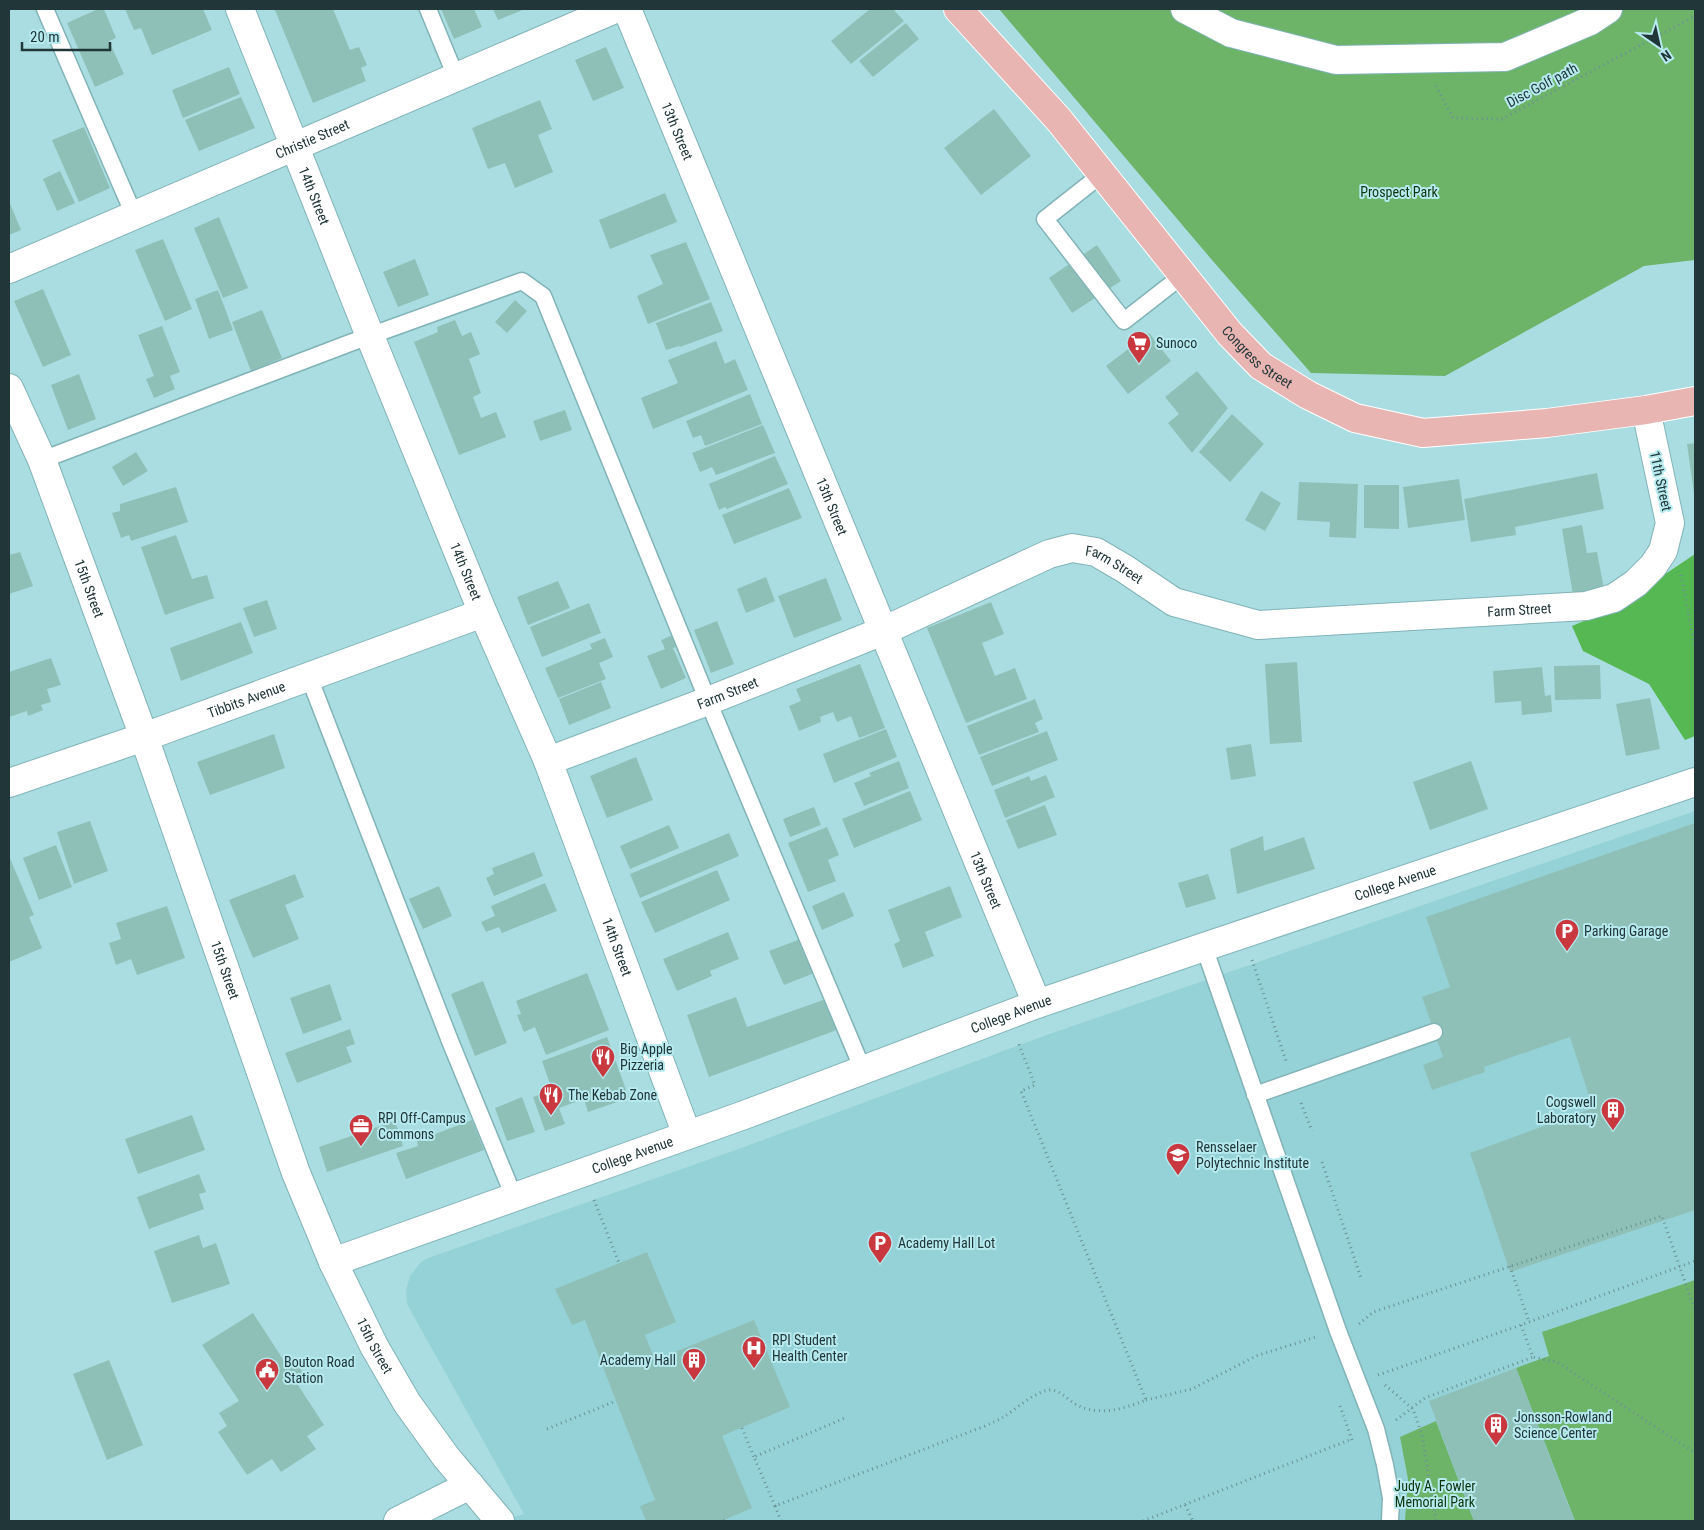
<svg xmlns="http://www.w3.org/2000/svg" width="1704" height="1530" font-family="'Roboto Condensed',sans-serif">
  <rect width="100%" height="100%" fill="#aadde1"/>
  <path fill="#95d2d7" d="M1695,811V1521H500L524,1514L407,1304L406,1290L410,1276L421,1262L428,1258L733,1151L1041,1037Z"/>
  <path fill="#6db469" d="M999,9H1695V260L1644,266L1445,376L1311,373L1212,260Z
    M1695,1280V1521H1575L1516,1368L1549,1356L1542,1332Z
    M1436,1421L1474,1521H1405L1408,1479L1400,1437Z"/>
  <path fill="#56b853" d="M1695,554V736L1685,740L1649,684L1583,651L1572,626L1615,608Z"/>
  <path fill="#8fc0b7" d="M98,9H104L116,38L109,41L124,74L95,87L67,23Z
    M125,9H203L212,30L152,55L141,28L134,30Z
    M278,9H333L350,50L359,47L367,65L361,68L366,81L313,103L275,10Z
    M441,9H474L482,27L454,39Z
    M493,9H525L498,20Z
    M870,9H893L904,21L851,64L831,41Z
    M906,23L919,39L873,77L859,61Z
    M606,47L624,88L593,101L575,60Z
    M229,67L240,94L183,118L172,90Z
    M241,97L255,128L199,151L185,120Z
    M540,100L552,129L538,135L553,172L515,188L505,163L488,169L472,128Z
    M994,109L1031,156L981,195L944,148Z
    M84,127L110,188L79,202L52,140Z
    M60,171L75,203L57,211L43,179Z
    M665,193L677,222L610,249L599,220Z
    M9,201L21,230L9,235Z
    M219,217L248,288L223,298L194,228Z
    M163,239L192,309L165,321L135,250Z
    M686,242L710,299L648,324L637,296L663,284L650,255Z
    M1097,245L1121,281L1072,313L1049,278Z
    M415,259L429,295L398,307L383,272Z
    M43,289L71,355L43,367L14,301Z
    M218,290L233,330L209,339L195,299Z
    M515,300L527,311L507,333L495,322Z
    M711,302L723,331L680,347L679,346L666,350L656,323Z
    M262,310L282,358L251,371L232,322Z
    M455,320L462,336L471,332L480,354L469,359L481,393L473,397L481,418L496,412L506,437L459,455L414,342L438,332L437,327Z
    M162,326L180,372L170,376L175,389L154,398L146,379L154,376L138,335Z
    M1149,333L1171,361L1128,394L1106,366Z
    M716,341L725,364L735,359L748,390L653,429L641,398L678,383L668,360Z
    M1197,371L1228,408L1192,453L1168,423L1179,414L1165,397Z
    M79,374L96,419L68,430L51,385Z
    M750,394L762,424L705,446L701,435L693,438L686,421Z
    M565,410L572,430L540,441L533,421Z
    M1232,414L1264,444L1230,482L1199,452Z
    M763,425L775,453L716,475L712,467L700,472L692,453Z
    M1695,443V493L1694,494L1687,444Z
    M136,452L148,471L123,486L112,467Z
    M775,456L788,484L727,509L725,507L719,510L709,484Z
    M1597,473L1604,509L1515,527L1516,535L1471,542L1464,499Z
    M1459,479L1465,520L1408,528L1403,487Z
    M1299,482L1358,484L1356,538L1329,537L1330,522L1297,520Z
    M1364,485H1399V529L1364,528Z
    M176,487L188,522L131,541L129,535L121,538L112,513L120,511V504Z
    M789,488L802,518L734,544L722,515Z
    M1261,491L1281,503L1265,531L1245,520Z
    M1582,525L1587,553L1597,552L1604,589L1573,595L1562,529Z
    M176,535L192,579L207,575L214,598L165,615L141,547Z
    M20,552L33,586L9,594V555Z
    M766,577L775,601L746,613L737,589Z
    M826,578L842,620L794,638L778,596Z
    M558,581L570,608L528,625L517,597Z
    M267,600L277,629L254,637L243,608Z
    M991,602L1004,634L982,643L995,676L1015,668L1027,699L966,723L927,628Z
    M589,603L601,633L542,657L530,627Z
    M717,621L734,664L711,673L694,630Z
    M241,622L253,653L181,681L170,648Z
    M673,635L678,646L673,648L686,678L661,689L647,656L665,649L661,640Z
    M605,638L613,657L599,663L606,679L558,698L545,668L592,649L590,644Z
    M51,658L61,685L47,689L51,702L41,705L43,710L28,716L27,711L9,717V672Z
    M1297,662L1302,742L1270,744L1265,664Z
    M860,664L885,728L859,738L851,716L837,722L833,712L820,717L821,722L799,731L789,706L801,701L796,689Z
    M1600,665L1601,699L1555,700L1554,666Z
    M1542,667L1545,696L1551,695L1552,712L1522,715L1521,701L1495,703L1493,671Z
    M601,682L611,708L569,725L559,699Z
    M1650,698L1660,749L1626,756L1616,704Z
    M1035,699L1043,719L1035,723L1039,732L979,755L967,726Z
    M886,729L897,757L834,783L823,754Z
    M1047,731L1058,760L992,786L980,757Z
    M274,734L285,768L210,795L197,762Z
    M1251,744L1256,776L1231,780L1226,748Z
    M636,757L653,800L607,818L590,776Z
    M899,761L909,788L864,806L854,783L871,776L869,773Z
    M1471,761L1488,809L1430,830L1413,782Z
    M1046,775L1055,797L1005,818L994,790L1029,776L1031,781Z
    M910,791L922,820L854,848L842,819Z
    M1045,805L1057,835L1018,849L1006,820Z
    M814,807L821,825L790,837L783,819Z
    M90,821L108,871L74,884L57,832Z
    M1695,823V1210L1510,1272L1470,1153L1593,1108L1570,1037L1484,1067L1485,1072L1432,1090L1423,1065L1443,1057L1422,997L1450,987L1426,917Z
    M669,825L679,848L630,869L620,846Z
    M827,827L839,855L828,860L836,881L808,892L788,843Z
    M729,833L739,856L640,898L630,874Z
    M1263,836L1264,851L1304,837L1315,869L1237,894L1230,849Z
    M56,845L72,887L39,900L23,858Z
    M534,852L543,876L494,896L486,878L494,874L492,868Z
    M9,856L34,915L29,917L42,948L9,962Z
    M717,870L730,900L655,933L641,902Z
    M295,874L304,897L285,905L299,939L253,958L229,900Z
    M1208,874L1216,899L1186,908L1178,883Z
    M545,883L557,911L502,933L499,927L486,932L481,922L495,916L491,906Z
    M439,886L452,916L423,929L409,899Z
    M950,886L962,917L925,932L934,956L903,968L894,944L900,941L888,910Z
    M844,892L854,916L822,930L812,906Z
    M167,906L185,958L137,975L131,959L116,965L109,943L121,939L116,923Z
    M728,932L739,959L710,971L712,976L677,991L663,959Z
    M803,938L817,972L784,985L769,951Z
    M587,973L609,1030L546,1055L535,1027L524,1032L517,1015L521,1014L516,1001Z
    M483,981L507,1043L475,1056L451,994Z
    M330,984L342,1020L303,1034L290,998Z
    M736,997L747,1027L826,999L837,1030L709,1077L687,1015Z
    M350,1029L355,1044L346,1047L352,1062L297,1083L285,1053Z
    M607,1037L629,1098L588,1112L584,1099L559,1108L565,1124L545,1131L533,1097L552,1090L542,1061Z
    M522,1097L535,1132L507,1141L495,1108Z
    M192,1115L205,1150L138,1174L125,1139Z
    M472,1120L484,1150L406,1179L396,1153L418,1146L417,1141Z
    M395,1121L403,1146L327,1172L319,1147Z
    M199,1174L206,1192L199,1194L204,1209L149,1229L137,1197Z
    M199,1235L203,1248L216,1243L230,1284L172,1303L154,1251Z
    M647,1252L676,1322L645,1335L655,1360L754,1320L790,1407L722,1436L752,1508L722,1521H646L640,1506L655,1500L616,1401L585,1320L572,1325L555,1289Z
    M253,1313L286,1364L294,1359L305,1376L296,1382L324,1425L307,1436L316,1449L281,1472L272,1459L247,1475L218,1432L227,1426L219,1413L239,1401L202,1345Z
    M109,1360L143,1445L107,1460L73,1374Z
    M1516,1368L1569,1507L1575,1521H1474L1429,1401Z"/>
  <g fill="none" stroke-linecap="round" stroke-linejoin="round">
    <defs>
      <path id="lane" d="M45,9L134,215
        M428,9L456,77
        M1102,174L1045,219L1124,321L1183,275
        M42,460L350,343L522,281L543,296L708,701L863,1070
        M309,677L450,1041L514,1197
        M1204,947L1338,1331L1376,1429L1385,1465L1391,1498L1390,1521
        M1255,1095L1434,1032"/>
      <g id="street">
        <path id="s1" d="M240,9L370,336L483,613L548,761L687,1135"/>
        <path id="s2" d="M627,9L1037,1004"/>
        <path d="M1185,9L1231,33L1336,60L1505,57L1590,21L1608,9"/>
        <path id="s3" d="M9,269L615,9"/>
        <path id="s4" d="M144,737L483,613"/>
        <path id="s5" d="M548,761L708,701L883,631L1049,554L1072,548L1096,552L1125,569L1174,602L1258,625L1586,606L1614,598L1636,583L1653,566L1663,551L1670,523L1646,410"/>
        <path id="s6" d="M333,1262L744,1115L1037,1004L1204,947L1695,782"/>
        <path d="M398,1521L470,1485"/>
      </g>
      <g id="secondary">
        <path id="s7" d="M9,388L42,460L144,737L296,1173L333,1262L374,1346L407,1403L446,1457L500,1521"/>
        <path d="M9,783L144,737"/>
      </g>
      <g id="primary">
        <path id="s8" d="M958,9L1059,120L1230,334L1261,366L1308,395L1355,418L1423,433L1547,423L1646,410L1695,401"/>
      </g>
    </defs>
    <use href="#lane" stroke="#81b3b7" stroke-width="19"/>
    <use href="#street" stroke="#81b3b7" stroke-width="30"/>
    <use href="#secondary" stroke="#81b3b7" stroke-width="30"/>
    <use href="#primary" stroke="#fff" stroke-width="30"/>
    <path stroke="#6c9194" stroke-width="3" stroke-dasharray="1 4" stroke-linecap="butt" d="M1436,86L1453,118L1502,119L1695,16
      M1681,575L1695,648
      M1252,960L1286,1061
      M1301,1103L1312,1131
      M1322,1162L1361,1278
      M594,1200L619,1263
      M1510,1266L1529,1322
      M1359,1324L1373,1312L1662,1216L1695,1311
      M1521,1325L1533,1357L1557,1362L1695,1453
      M1378,1375L1521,1325L1695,1261
      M1385,1385L1413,1409L1422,1435L1436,1521
      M1146,1400L1192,1389L1256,1356L1316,1337
      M1340,1406L1352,1440
      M1396,1420L1425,1398L1533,1357
      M742,1428L754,1457
      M547,1429L616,1401
      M1185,1505L1193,1521
      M775,1506L754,1457L847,1417
      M723,1520L724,1521
      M781,1521L775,1506L985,1426C991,1423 997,1421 1002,1418C1015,1410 1034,1392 1049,1390C1059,1389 1067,1399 1075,1404C1099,1417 1123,1409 1146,1400L1021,1091L1035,1085L1018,1042
      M1143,1521L1352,1439"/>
    <use href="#lane" stroke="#fff" stroke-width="16"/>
    <use href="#street" stroke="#fff" stroke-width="28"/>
    <use href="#secondary" stroke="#fff" stroke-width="28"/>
    <use href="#primary" stroke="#e8b5b3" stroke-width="28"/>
  </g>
  <defs>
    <symbol id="supermarket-pin" viewBox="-11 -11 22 30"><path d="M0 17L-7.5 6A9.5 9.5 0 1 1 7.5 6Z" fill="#c8383e" stroke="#b6eaef"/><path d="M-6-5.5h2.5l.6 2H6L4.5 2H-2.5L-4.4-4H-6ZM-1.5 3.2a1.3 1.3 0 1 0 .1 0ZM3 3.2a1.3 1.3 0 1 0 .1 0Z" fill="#fff"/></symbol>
    <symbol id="parking-pin" viewBox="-11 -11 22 30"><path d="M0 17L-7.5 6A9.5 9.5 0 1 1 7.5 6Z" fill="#c8383e" stroke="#b6eaef"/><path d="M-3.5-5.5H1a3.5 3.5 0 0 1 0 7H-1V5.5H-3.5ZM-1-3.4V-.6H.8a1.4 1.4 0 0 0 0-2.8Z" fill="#fff"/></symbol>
    <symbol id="restaurant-pin" viewBox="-11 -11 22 30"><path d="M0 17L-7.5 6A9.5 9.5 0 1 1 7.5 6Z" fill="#c8383e" stroke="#b6eaef"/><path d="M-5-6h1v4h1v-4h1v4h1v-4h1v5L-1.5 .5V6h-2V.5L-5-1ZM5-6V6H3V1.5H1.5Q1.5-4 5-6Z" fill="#fff"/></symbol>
    <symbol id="building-pin" viewBox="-11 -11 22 30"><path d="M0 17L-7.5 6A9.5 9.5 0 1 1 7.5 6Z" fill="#c8383e" stroke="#b6eaef"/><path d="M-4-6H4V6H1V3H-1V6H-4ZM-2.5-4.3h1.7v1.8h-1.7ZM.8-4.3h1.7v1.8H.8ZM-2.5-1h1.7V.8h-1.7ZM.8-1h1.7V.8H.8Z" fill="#fff"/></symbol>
    <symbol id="office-pin" viewBox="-11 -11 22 30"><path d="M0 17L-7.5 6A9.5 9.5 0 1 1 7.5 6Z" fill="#c8383e" stroke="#b6eaef"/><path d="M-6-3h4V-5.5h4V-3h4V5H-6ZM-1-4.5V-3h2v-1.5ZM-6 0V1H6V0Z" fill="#fff"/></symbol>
    <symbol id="university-pin" viewBox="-11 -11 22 30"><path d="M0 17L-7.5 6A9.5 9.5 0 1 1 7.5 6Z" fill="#c8383e" stroke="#b6eaef"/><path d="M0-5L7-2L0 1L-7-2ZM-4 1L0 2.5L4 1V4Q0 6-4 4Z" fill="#fff"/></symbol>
    <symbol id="hospital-pin" viewBox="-11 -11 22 30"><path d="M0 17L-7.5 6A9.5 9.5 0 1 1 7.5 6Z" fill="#c8383e" stroke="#b6eaef"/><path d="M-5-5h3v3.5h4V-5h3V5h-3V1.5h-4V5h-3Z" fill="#fff"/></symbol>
    <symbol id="civic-pin" viewBox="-11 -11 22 30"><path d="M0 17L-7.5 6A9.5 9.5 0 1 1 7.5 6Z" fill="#c8383e" stroke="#b6eaef"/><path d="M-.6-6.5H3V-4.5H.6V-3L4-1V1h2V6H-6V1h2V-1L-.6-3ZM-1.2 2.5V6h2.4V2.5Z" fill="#fff"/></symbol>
  </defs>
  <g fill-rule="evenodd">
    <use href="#supermarket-pin" x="1125" y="329" width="28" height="38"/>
    <use href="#parking-pin" x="1553" y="917" width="28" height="38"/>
    <use href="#restaurant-pin" x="589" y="1043" width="28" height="38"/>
    <use href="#restaurant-pin" x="537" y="1081" width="28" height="38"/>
    <use href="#building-pin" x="1599" y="1096" width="28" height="38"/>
    <use href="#office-pin" x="347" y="1112" width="28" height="38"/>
    <use href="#university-pin" x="1164" y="1141" width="28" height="38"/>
    <use href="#parking-pin" x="866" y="1229" width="28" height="38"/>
    <use href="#hospital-pin" x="740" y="1334" width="28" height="38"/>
    <use href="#building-pin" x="680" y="1346" width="28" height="38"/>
    <use href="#civic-pin" x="253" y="1356" width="28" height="38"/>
    <use href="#building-pin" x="1482" y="1411" width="28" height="38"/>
  </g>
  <g text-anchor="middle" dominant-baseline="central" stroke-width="4" stroke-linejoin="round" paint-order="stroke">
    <g font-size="14" fill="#213638" stroke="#b6eaef">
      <text transform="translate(1542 85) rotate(-28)">Disc Golf path</text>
      <text stroke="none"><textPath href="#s2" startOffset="132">13th Street</textPath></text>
      <text stroke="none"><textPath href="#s3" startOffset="330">Christie Street</textPath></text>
      <text stroke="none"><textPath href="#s1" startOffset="201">14th Street</textPath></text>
      <text stroke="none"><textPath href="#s8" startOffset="460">Congress Street</textPath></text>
      <text transform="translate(1661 481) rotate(78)">11th Street</text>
      <text stroke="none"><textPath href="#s2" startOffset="538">13th Street</textPath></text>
      <text stroke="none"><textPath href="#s5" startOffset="612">Farm Street</textPath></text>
      <text stroke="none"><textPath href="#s1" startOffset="606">14th Street</textPath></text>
      <text stroke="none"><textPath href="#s7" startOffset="216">15th Street</textPath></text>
      <text stroke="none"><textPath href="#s5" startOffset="1032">Farm Street</textPath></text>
      <text stroke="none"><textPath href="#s5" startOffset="192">Farm Street</textPath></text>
      <text stroke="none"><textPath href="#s4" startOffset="109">Tibbits Avenue</textPath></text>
      <text stroke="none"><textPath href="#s2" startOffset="942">13th Street</textPath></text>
      <text stroke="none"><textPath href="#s6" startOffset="1128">College Avenue</textPath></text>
      <text stroke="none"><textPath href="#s1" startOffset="1011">14th Street</textPath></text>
      <text stroke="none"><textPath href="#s7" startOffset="621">15th Street</textPath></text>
      <text stroke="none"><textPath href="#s6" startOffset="722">College Avenue</textPath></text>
      <text stroke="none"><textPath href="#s6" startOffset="318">College Avenue</textPath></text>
      <text stroke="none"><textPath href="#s7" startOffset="1026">15th Street</textPath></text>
    </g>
    <g font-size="14" fill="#0d340c" stroke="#b6eaef">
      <text x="1399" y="192">Prospect Park</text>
      <text x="1435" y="1486">Judy A. Fowler<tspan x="1435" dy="16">Memorial Park</tspan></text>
    </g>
    <g font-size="14" fill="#213638" stroke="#b6eaef" text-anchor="start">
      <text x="1156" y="343">Sunoco</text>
      <text x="1584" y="931">Parking Garage</text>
      <text x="620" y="1049">Big Apple<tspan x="620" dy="16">Pizzeria</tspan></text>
      <text x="568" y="1095">The Kebab Zone</text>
      <text x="1596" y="1102" text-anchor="end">Cogswell<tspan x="1596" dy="16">Laboratory</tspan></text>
      <text x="378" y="1118">RPI Off-Campus<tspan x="378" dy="16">Commons</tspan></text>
      <text x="1196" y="1147">Rensselaer<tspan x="1196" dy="16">Polytechnic Institute</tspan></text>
      <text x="898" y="1243">Academy Hall Lot</text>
      <text x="772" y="1340">RPI Student<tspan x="772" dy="16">Health Center</tspan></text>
      <text x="676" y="1360" text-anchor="end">Academy Hall</text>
      <text x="284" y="1362">Bouton Road<tspan x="284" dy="16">Station</tspan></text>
      <text x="1514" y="1417">Jonsson-Rowland<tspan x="1514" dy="16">Science Center</tspan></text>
    </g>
  </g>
  <rect width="1704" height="1530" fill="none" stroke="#213638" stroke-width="20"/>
  <g transform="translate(1659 45) rotate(146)" stroke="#b6eaef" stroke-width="4" paint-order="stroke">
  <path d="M0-4L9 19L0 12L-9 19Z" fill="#213638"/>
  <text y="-8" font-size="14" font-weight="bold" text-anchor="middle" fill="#213638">N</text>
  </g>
  <path d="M22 42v8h88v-8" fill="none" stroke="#213638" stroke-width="2.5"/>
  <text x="30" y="42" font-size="15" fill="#213638" stroke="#b6eaef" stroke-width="4" paint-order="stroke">20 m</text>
</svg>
